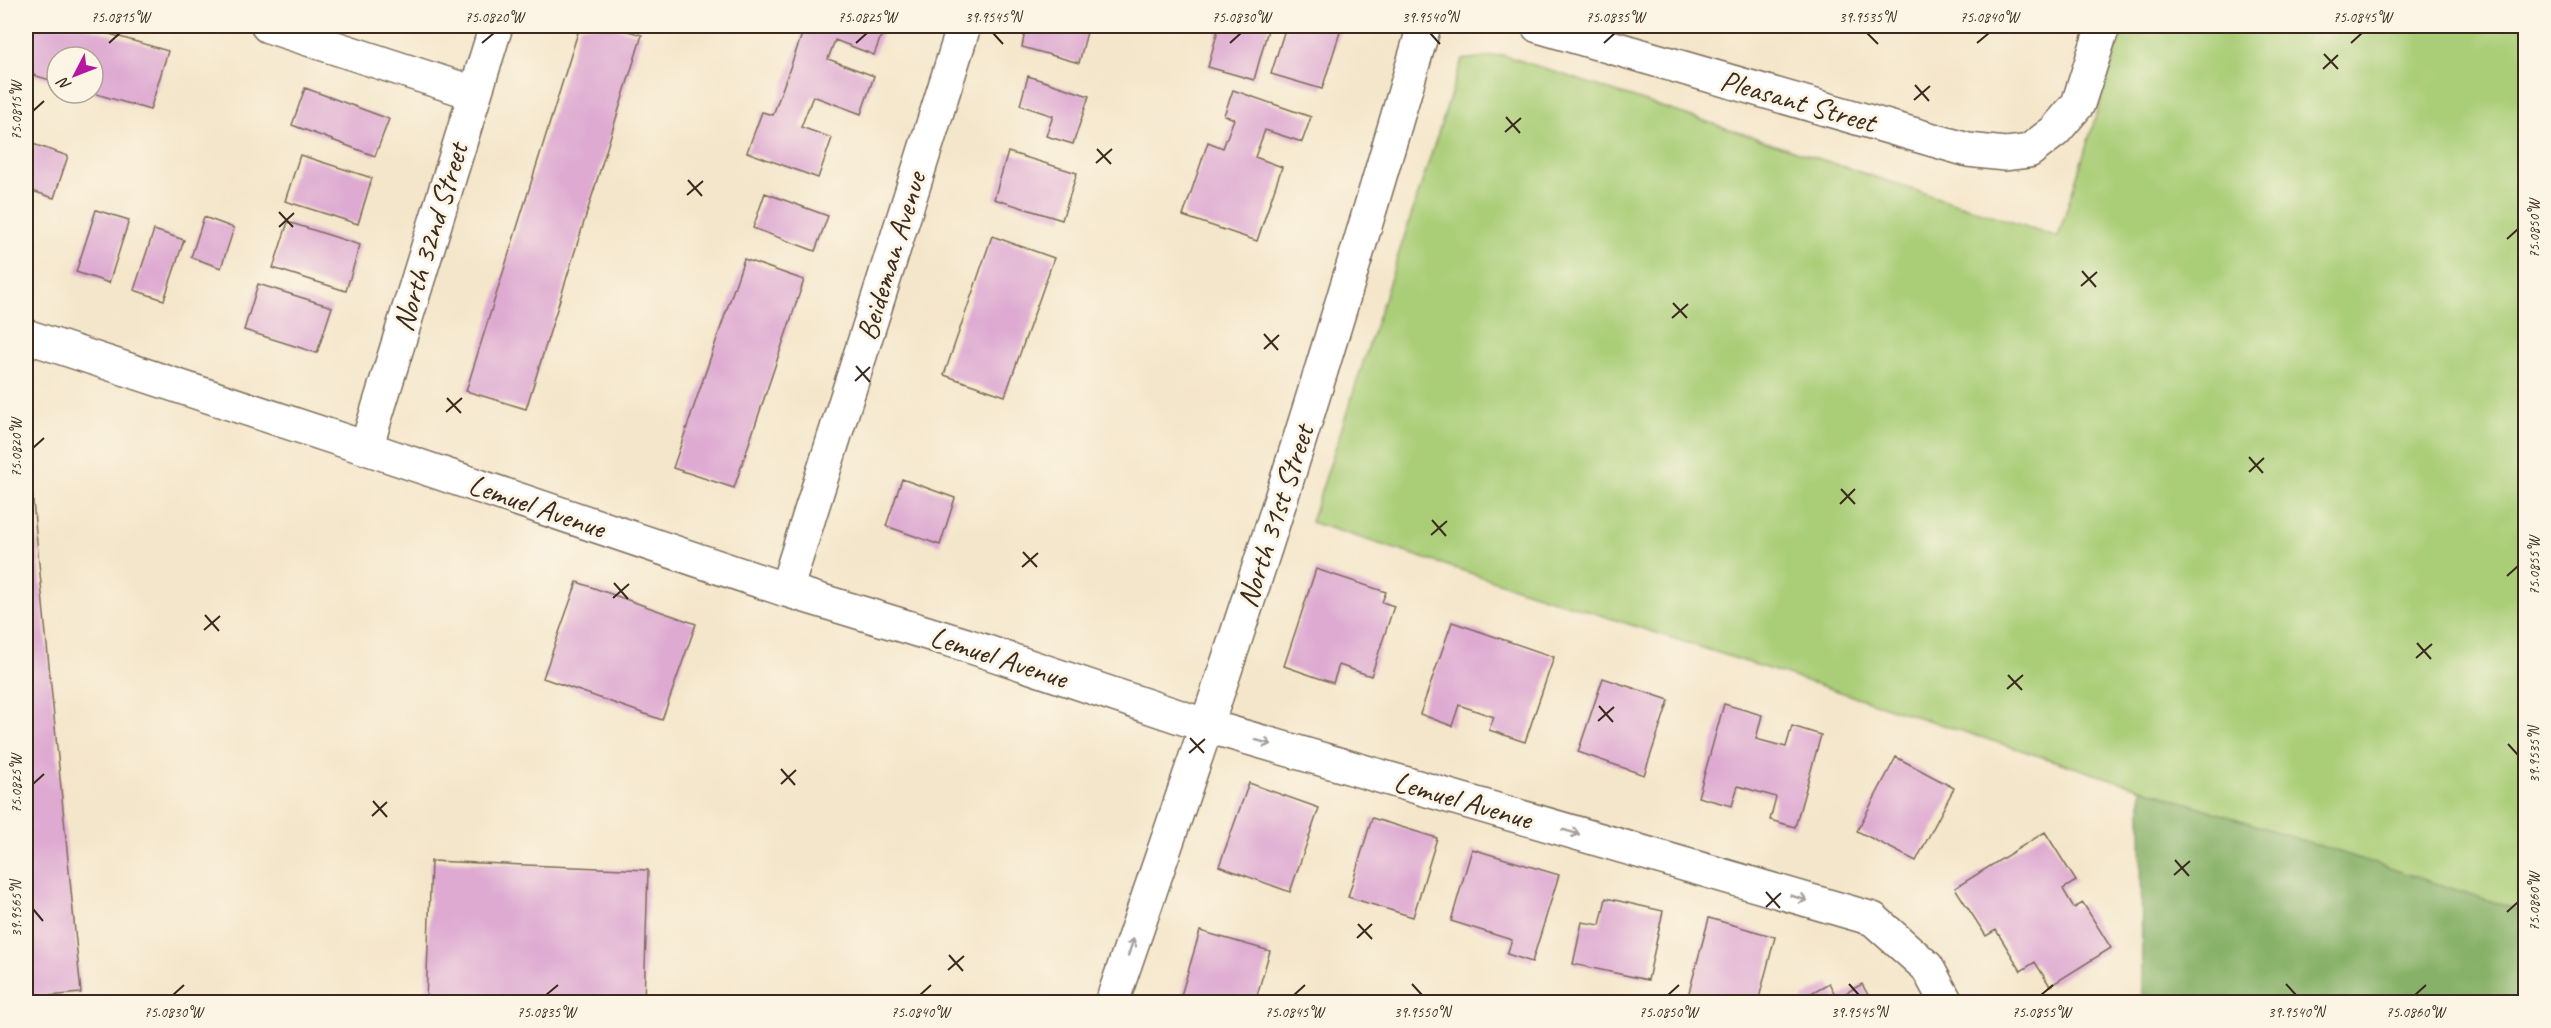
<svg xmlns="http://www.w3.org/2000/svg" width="2551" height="1028" font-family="Caveat,sans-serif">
  <rect width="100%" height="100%" fill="#fcf5e5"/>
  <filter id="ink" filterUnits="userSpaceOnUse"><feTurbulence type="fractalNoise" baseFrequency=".0167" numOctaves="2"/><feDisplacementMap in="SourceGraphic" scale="12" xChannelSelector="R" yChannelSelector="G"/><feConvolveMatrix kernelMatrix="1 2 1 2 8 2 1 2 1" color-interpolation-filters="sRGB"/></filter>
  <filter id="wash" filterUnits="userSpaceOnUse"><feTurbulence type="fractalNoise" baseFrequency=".008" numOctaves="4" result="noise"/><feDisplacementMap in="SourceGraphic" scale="24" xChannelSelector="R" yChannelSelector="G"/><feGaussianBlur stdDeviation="1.35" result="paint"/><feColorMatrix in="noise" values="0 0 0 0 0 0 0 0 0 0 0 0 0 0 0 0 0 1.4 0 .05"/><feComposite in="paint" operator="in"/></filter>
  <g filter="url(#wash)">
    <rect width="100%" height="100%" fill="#f4e6ca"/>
    <path fill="#aace78" stroke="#727c4b" stroke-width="1.5" d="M2124,26H2525V912L1311,522L1462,60L1503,55L2058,237Z"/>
    <path fill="#87b168" stroke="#616e43" stroke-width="1.5" d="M2141,788L2525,912V1002H2142Z"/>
    <g id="blocks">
      <path fill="#deaad2" d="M33,26H82L168,51L150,110L93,93V57H57V82L26,73V51Z
        M580,26H610L642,35L526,409L466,391Z
        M805,26H869L883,31L874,55L835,40L828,59L874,76L861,114L813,96L801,127L832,138L818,178L747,152L762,112L773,115Z
        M1026,26H1103L1087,32L1079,63L1022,47Z
        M1219,26H1269L1254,80L1208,67Z
        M1286,26H1342L1322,89L1271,74Z
        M1028,76L1089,96L1073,144L1046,136L1053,116L1020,105Z
        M305,88L389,119L375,156L292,125Z
        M1233,90L1311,117L1302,142L1265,130L1255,157L1282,167L1257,241L1183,216L1208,142L1223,148L1234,119L1224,115Z
        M27,142L68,156L54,198L26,189Z
        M1008,152L1077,173L1062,220L994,199Z
        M300,155L372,178L358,224L285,201Z
        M765,193L828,216L815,251L753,228Z
        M96,210L129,220L109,283L76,272Z
        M204,217L234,228L221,268L191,257Z
        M288,222L360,245L346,291L273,268Z
        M154,230L184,240L164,300L134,290Z
        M992,236L1054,258L1005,396L944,375Z
        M744,259L804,280L734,488L673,468Z
        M258,284L332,307L317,353L244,330Z
        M30,471L81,993L26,998V472Z
        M902,479L955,498L940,545L886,526Z
        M1316,569L1386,592L1382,602L1394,606L1371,676L1339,665L1333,683L1284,666Z
        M577,582L696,624L662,720L543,678Z
        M1452,622L1554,657L1525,742L1489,730L1494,717L1459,705L1452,726L1420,714Z
        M1603,678L1669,700L1644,775L1578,752Z
        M1724,704L1762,715L1756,739L1786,747L1792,726L1821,735L1795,827L1770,820L1776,797L1738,786L1732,806L1698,797Z
        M1896,757L1954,788L1916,861L1857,831Z
        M1249,783L1319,808L1290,892L1219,866Z
        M1372,818L1437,838L1413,917L1348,897Z
        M2045,832L2076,881L2063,889L2074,908L2083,903L2111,948L2050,986L2035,962L2021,971L1996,930L1986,936L1955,888Z
        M1472,849L1559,875L1532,962L1507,954L1512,940L1451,921Z
        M431,861L648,870L644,1002H426Z
        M1606,898L1663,911L1648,980L1573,964L1582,922L1600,925Z
        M1709,918L1775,937L1758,1002H1711L1688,996Z
        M1200,931L1270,951L1255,1002H1193L1180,999Z
        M1829,983L1837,998L1862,984L1872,1002H1805L1802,998Z"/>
    </g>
  </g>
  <g filter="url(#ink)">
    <use href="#blocks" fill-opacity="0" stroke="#7c6c5a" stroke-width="1.5"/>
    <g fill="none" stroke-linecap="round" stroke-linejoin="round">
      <defs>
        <path id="minor" d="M268,26L474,93
          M1538,26L1968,150L2005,154L2029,151L2055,131L2078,104L2103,26
          M26,336L366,448L786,590L966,645L1207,726L1873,919L1927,967L1946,1002
          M366,448L496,26
          M786,590L964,26
          M1112,1002C1173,825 1234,648 1290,470C1337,322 1381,174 1424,26"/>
      </defs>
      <use href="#minor" stroke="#7c6c5a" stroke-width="36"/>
      <use href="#minor" stroke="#fff" stroke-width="33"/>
    </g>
    <defs><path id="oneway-shaft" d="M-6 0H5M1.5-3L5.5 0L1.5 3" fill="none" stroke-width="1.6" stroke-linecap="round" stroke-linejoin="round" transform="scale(1.5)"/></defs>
    <g stroke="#a79f9a">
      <use href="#oneway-shaft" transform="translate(1263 742) rotate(16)"/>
      <use href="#oneway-shaft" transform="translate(1571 832) rotate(16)"/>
      <use href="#oneway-shaft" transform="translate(1799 898) rotate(16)"/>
      <use href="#oneway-shaft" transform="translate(1131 947) rotate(-71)"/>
    </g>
  </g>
  <path fill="none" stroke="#3b2a1e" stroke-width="2" d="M993,33L1003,44M1430,33L1440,44M1867,33L1878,44M109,43L120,33M482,43L494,33M856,43L867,33M1230,43L1241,33M1604,43L1615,33M1977,43L1989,33M2351,43L2362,33M2324,54L2338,69M2323,69L2338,55M1915,85L1929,101M1914,100L1930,86M33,111L44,101M1506,117L1520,133M1505,132L1521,118M1097,149L1111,164M1096,163L1112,149M688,180L702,196M687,195L703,181M279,212L293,227M279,227L294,213M2507,239L2518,229M2082,271L2096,287M2081,286L2097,272M1673,303L1687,318M1672,318L1688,304M1264,334L1278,350M1264,349L1279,335M856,366L870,382M855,381L870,367M447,398L461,413M446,412L462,398M33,448L44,438M2249,457L2263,473M2249,472L2264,458M1841,489L1855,504M1840,504L1855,489M1432,520L1446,536M1431,535L1447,521M1023,552L1037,567M1022,567L1038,553M2507,576L2518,566M614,583L628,599M613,598L629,584M205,615L219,631M204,630L220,616M2417,643L2431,659M2416,658L2432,644M2008,675L2022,690M2007,689L2023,675M1599,706L1613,722M1598,721L1614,707M1190,738L1204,753M2508,744L2518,755M1189,753L1205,739M781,769L795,785M33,784L44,774M781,784L796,770M373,801L387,817M372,816L387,802M2175,860L2189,876M2174,875L2190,861M1766,892L1780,908M1766,907L1781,893M33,909L43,921M2507,912L2518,902M1358,924L1372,939M1357,938L1372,924M949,955L963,971M948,970L964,956M1412,984L1422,995M1849,984L1859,995M2286,984L2296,995M173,995L184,985M546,995L558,985M920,995L931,985M1294,995L1305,985M1668,995L1679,985M2041,995L2053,985M2415,995L2426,985"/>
  <g text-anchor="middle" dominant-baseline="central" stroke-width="6" stroke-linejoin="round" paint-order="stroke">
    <g font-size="30" fill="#3b2a1e" stroke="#fcf5e5">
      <text transform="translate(1798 101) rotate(16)">Pleasant Street</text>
      <text transform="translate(430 237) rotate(-73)">North 32nd Street</text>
      <text transform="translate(891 256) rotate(-73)">Beideman Avenue</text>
      <text transform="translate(537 506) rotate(19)">Lemuel Avenue</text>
      <text transform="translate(1275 516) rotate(-72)">North 31st Street</text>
      <text transform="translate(999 657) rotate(18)">Lemuel Avenue</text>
      <text transform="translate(1463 800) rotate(16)">Lemuel Avenue</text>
    </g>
  </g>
  <rect width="2551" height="1028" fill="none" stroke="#fcf5e5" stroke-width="66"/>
  <g transform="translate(75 75) rotate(228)"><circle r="28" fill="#fcf5e5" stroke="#afa495" stroke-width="1.5"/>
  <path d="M0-4.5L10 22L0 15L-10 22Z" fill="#b5179e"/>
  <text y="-9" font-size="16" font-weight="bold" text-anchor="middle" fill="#3b2a1e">N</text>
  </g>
  <rect x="33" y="33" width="2485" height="962" fill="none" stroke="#3b2a1e" stroke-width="2"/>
  <g font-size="15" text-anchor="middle" fill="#3b2a1e">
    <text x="120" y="22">75.0815°W</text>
    <text x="494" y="22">75.0820°W</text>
    <text x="867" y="22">75.0825°W</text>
    <text x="993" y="22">39.9545°N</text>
    <text x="1241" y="22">75.0830°W</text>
    <text x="1430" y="22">39.9540°N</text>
    <text x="1615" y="22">75.0835°W</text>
    <text x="1867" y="22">39.9535°N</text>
    <text x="1989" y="22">75.0840°W</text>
    <text x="2362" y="22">75.0845°W</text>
    <text transform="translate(16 111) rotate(-90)" y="5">75.0815°W</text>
    <text transform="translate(2534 229) rotate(-90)" y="5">75.0850°W</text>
    <text transform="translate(16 448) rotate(-90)" y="5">75.0820°W</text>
    <text transform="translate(2534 566) rotate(-90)" y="5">75.0855°W</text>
    <text transform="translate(2534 755) rotate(-90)" y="5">39.9535°N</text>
    <text transform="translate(16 784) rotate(-90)" y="5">75.0825°W</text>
    <text transform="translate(2534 902) rotate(-90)" y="5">75.0860°W</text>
    <text transform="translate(16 909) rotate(-90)" y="5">39.9565°N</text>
    <text x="173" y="1017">75.0830°W</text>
    <text x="546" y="1017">75.0835°W</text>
    <text x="920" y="1017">75.0840°W</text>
    <text x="1294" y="1017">75.0845°W</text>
    <text x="1422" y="1017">39.9550°N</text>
    <text x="1668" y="1017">75.0850°W</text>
    <text x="1859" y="1017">39.9545°N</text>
    <text x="2041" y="1017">75.0855°W</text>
    <text x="2296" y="1017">39.9540°N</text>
    <text x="2415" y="1017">75.0860°W</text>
  </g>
</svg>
